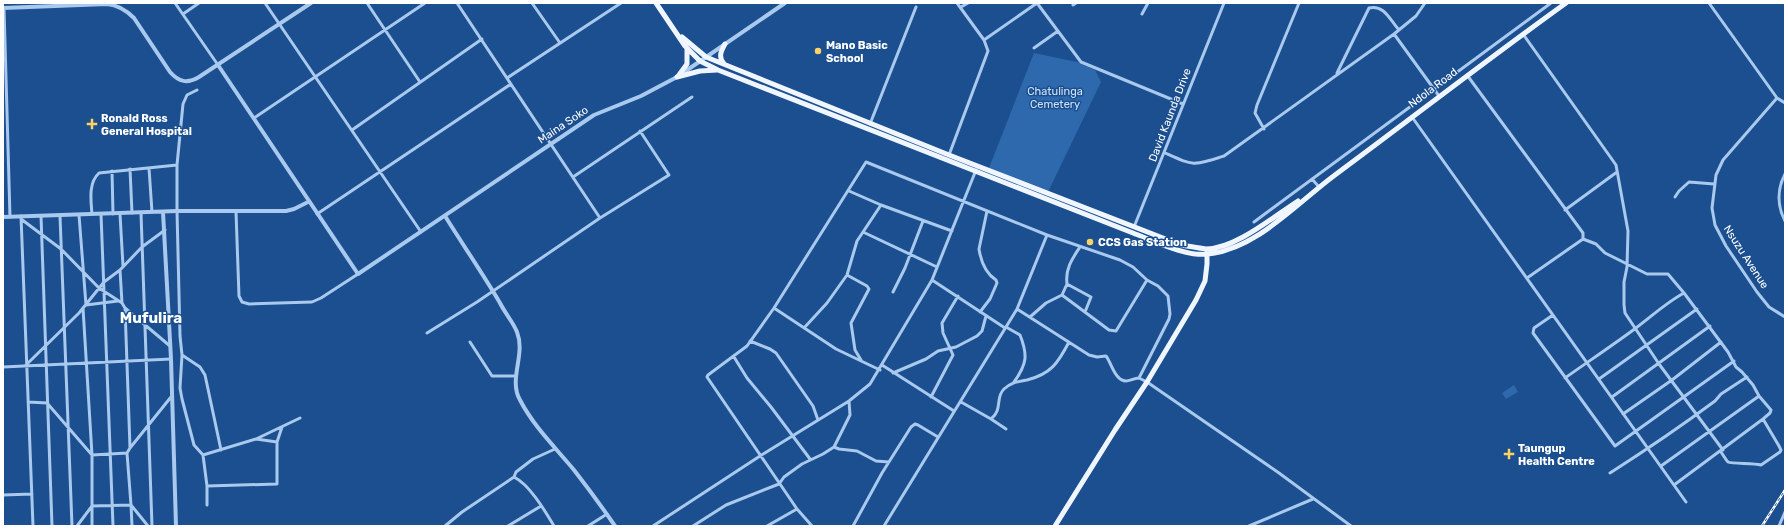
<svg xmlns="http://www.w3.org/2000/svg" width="1788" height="529" font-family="Rubik,sans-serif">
  <rect width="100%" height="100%" fill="#1b4f8f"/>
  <path fill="#2e69ad" d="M1034,53L1077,62L1095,70L1101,82L1048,192L989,168Z
    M1514,385L1518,392L1506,399L1502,393Z"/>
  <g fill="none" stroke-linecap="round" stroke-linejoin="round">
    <path stroke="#a9c9ee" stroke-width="3" d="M175,3L218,65
      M265,3L421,232
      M367,3L420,82
      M457,3L600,218
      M532,3L560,43
      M1709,3L1777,98L1785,103
      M1073,5L1076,3
      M961,7L968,3
      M4,8L10,217
      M183,14L199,3
      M1142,14L1148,3
      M1394,34L1439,96
      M1523,34L1616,165L1628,231L1627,267L1624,282V305L1625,313L1659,364L1723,450
      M984,40L1037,3L1081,62L1183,104
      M1034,48L1058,31
      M1337,73L1369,8C1384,4 1390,20 1399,30
      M1467,75L1583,233V239L1527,278
      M507,78L621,3
      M197,90L187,95L183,104L177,165V211L180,336L182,355L200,367L205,375L221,450
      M1777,98L1723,160L1716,175L1712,208L1715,225L1726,246L1757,292L1769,307L1785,317
      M1412,117L1686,502
      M254,118L425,3
      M870,124L916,7
      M1264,129L1255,113L1257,105L1299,3
      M352,130L482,39
      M1165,153C1194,166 1193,166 1224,156L1394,34L1416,16L1425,3
      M949,155L988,51L984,40L957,3
      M149,168L152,212
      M130,169L132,213
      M112,171L113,214
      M1785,174C1777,189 1777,206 1785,221
      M573,177L692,97
      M1312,179L1319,187
      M1675,197L1679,191L1689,182L1714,184
      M881,205L952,231
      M1565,210L1617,172
      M236,212L239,296L242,302L249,304L312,302L321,298L358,274
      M141,213L152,526
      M92,214C91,201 88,183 99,173L177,165
      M101,214L113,526
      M120,214L123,266
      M317,214L511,84
      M79,215L86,305
      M21,216L33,526
      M41,216L52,526
      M60,216L72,526
      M21,219L61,249L99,288L122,303L125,308L170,346
      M1254,222L1551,3
      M1134,227L1224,3
      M863,232L937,267
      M1047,235L1120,260L1133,267L1147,280L1158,286L1168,296L1170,314L1169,319L1139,378
      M1583,239L1596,244L1605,253L1647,274H1668L1684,293
      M1080,247C1072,259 1065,269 1067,284L1091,297L1085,312
      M120,270L122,303
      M847,275L867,286L869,289L851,323L855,350L861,360
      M932,280L1005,328
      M893,292L905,268L923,221
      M1062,295L1109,330L1116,331L1147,280
      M86,305L118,301
      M125,308L130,448L127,453
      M774,308L836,349L880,370
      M1017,309L1089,355L1097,357L1106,356C1111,362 1115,381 1126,381C1130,381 1134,378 1139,378L1147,382L1279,473L1351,526
      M980,312L990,299L997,283L996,280C985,273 981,262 979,249L987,211
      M1553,315L1534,328L1533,333L1615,446L1734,361
      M1030,317L1046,303L1062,295L1067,284
      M1006,327L1020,335C1028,355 1027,364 1014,382
      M804,328L827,303L847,275L857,241L881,205L849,191
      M427,333L477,302L600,218L669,175L640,131
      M750,341L770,349L776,353L813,406L818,420
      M470,342L492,376H516
      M182,355L180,388L182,399L194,445L203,455L256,439L277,442
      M734,357L747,378L771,407L810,459
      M26,365L79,313L104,282L120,270L142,247L165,230
      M882,365L954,411
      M3,367L171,359
      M893,373L926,359L938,351L956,347L977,336L982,331L986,316
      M1565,378C1589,361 1613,345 1636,328C1652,316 1667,302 1684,293L1728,352L1736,367L1742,372L1753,385L1759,396L1771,410L1770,413L1763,419L1674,485
      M1599,379L1697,309
      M931,397L953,355L943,333L942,323L958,296
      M1612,397L1710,326
      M28,402L47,403L92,455L127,453L131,505L92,506V455L83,308
      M961,402L991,419C1003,410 995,397 1004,389C1012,382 1017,382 1027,380C1051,374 1058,363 1069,342
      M1623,414L1672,380L1721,342
      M991,419L1006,429
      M256,439L300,418
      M834,447L839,449L857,451L876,461L889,462
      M130,448L171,397
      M1720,451C1723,454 1725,459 1728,462C1732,464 1754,463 1761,465L1780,452L1781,450L1779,446L1763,419
      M203,455L207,486V505
      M1661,466L1759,396
      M1610,473C1646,450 1680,427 1715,401L1721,394L1747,377
      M514,477L516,472L533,459L555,449
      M207,486L277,484V442L282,427
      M3,495L32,494
      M77,526L92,506V526
      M132,526L131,505L148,526
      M445,526L462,512L514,477C530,485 545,511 554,526
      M508,526L541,506
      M588,526L607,514
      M653,526L760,456L849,401L870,384L932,280L976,170
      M693,526L726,505L779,484L784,477L802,464L823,454L834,447L850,415L849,401
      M767,526L797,509
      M812,526L797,509L707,377L708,375L747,346L774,308L866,162L1047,235L1017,309L884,526
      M853,526L882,473L911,427L915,424L918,425L938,437
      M1249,526L1313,499
      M1779,526L1785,512"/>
    <path stroke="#a9c9ee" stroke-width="4" d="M3,8L107,4C118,5 126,10 134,18L170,72C179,82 187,84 199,77L311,3
      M218,65L358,274L594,115L641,96L677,77L785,3
      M163,212L171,359L176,526
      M445,216C463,245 483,274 500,303C505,313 513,322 517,332C526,355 508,379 520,400C534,427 555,447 574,470C588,488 602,507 615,526
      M3,217L177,211H286L294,209L308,202"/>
    <path stroke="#f0f6ff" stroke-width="5" d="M656,3L685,46L700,61L718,70L1133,233C1154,241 1186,257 1208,254C1257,249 1298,202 1335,175C1412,118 1488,59 1566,3
      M682,37L706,57L949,155L1181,245C1189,246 1197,248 1206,249C1235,249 1273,217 1298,201
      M724,64C718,57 721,51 725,44
      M679,75L687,64V48
      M677,77L700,71L717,70
      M1055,526L1115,430L1147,382L1196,300L1205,281L1207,264V252"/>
    <defs>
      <path id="rail" d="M1762,526L1785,490"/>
    </defs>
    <use href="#rail" stroke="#fff" stroke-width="2.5"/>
    <use href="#rail" stroke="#1b4f8f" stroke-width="1" stroke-dasharray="3" stroke-linecap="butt"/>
  </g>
  <g fill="#ffd166" stroke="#1b4f8f" stroke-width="1.5">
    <circle cx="818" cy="51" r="4"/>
    <path d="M90 118h4v4h4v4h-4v4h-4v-4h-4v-4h4z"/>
    <circle cx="1090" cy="242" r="4"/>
    <path d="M1507 448h4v4h4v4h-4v4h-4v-4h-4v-4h4z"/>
  </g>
  <g text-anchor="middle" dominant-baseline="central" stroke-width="3" stroke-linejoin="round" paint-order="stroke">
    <g font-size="11" font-weight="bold" fill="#fff" stroke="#1b4f8f" text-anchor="start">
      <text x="826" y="45">Mano Basic<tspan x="826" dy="13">School</tspan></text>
      <text x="101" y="118">Ronald Ross<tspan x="101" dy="13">General Hospital</tspan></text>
      <text x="1098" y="242">CCS Gas Station</text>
      <text x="1518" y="448">Taungup<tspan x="1518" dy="13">Health Centre</tspan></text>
    </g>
    <g font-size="11" fill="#fff" stroke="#1b4f8f">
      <text transform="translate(1433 88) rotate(-37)">Ndola Road</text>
      <text transform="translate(1170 115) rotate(-69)">David Kaunda Drive</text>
      <text transform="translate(563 125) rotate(-34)">Maina Soko</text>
      <text transform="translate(1746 257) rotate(57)">Nsuzu Avenue</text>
    </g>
    <g font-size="11" fill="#cfe3fa" stroke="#1b4f8f">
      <text x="1055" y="91">Chatulinga<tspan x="1055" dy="13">Cemetery</tspan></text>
    </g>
    <g font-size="15" font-weight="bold" fill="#fff" stroke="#1b4f8f">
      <text x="151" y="318">Mufulira</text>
    </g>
  </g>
  <rect width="1788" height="529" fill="none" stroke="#ffffff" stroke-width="8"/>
</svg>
